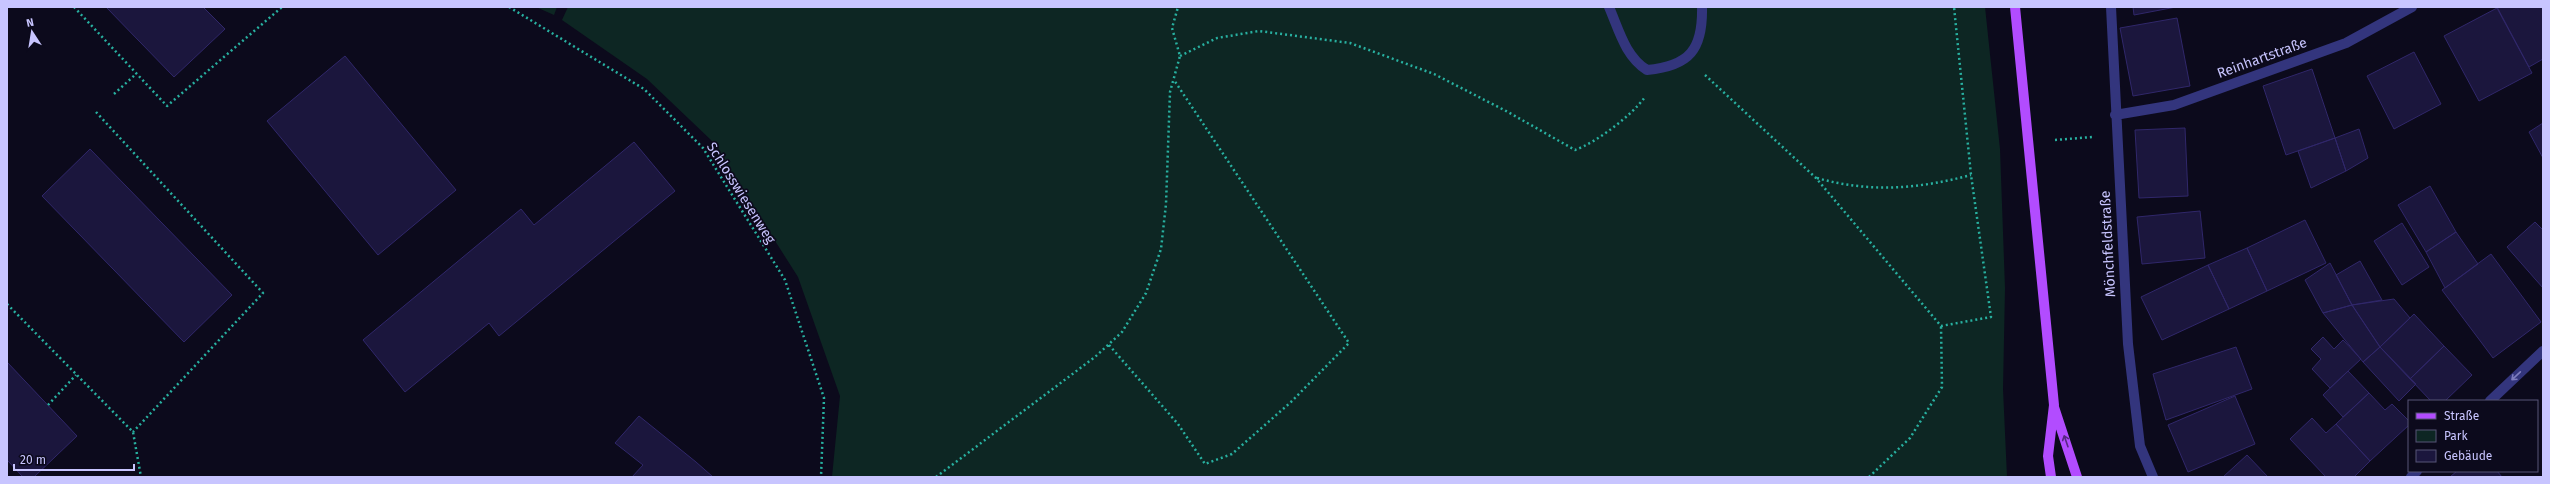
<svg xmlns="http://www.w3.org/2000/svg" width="2550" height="484" font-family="'Fira Sans',sans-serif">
  <rect width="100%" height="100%" fill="#0c0a1c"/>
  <path fill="#0d2623" d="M536,7H557L554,15Z
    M568,7H1985L2000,149L2005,288L2003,389L2007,477H832L840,396L798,277L711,140L647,79L562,20Z"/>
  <path fill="#1b163d" stroke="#30276a" d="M106,7H203L225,29L174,77Z
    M2133,7H2176L2134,15Z
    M2497,7H2543V59L2529,67Z
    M2497,8L2532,73L2479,101L2444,36Z
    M2177,18L2190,86L2133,96L2120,28Z
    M2414,52L2441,104L2394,129L2367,76Z
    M345,56L456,190L378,255L267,121Z
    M2312,69L2335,138L2286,155L2263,86Z
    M2543,123V158L2529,132Z
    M2185,128L2188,196L2139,198L2135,130Z
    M2359,129L2368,158L2346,171L2335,138Z
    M2335,138L2346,171L2311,188L2298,151Z
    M634,142L675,191L499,336L489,323L405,392L363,340L521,209L534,225Z
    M90,149L232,295L184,342L42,196Z
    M2430,186L2456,232L2426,252L2398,205Z
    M2200,211L2205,258L2142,264L2137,217Z
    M2305,220L2326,263L2267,291L2247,248Z
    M2535,222L2543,230V288L2507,247Z
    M2402,223L2429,267L2402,285L2374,241Z
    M2456,232L2478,264L2445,288L2426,252Z
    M2247,248L2267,291L2229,309L2208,265Z
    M2491,254L2541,322L2493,358L2442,290Z
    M2360,261L2382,300L2352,305L2336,275Z
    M2330,263L2352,305L2323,313L2305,280Z
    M2208,265L2229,309L2162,340L2141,297Z
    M2394,299L2410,318L2380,347L2352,305Z
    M2352,305L2380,347L2363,362L2323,313Z
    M2414,314L2444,346L2410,379L2380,347Z
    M2323,337L2334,349L2343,340L2361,359L2330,388L2312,369L2321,359L2311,349Z
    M2444,346L2472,375L2445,401H2431L2410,379Z
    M2236,347L2252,389L2166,420L2153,374Z
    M2380,347L2416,384L2399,401L2363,362Z
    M7,362L77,436L34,477H23L7,460Z
    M2348,371L2369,393L2343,417L2323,395Z
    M2369,393L2385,410L2392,404L2409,421V425L2370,461L2336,424Z
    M2235,396L2255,444L2188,472L2168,425Z
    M639,416L696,462L713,477H632L643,465L615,443Z
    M2312,418L2326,433L2336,424L2370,461L2354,477H2326L2290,439Z
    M2247,455L2268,477H2223Z
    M2457,471H2497L2502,477H2450Z"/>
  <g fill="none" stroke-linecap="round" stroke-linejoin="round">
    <path stroke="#28b0a0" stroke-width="2.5" stroke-dasharray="2 3" stroke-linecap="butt" d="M74,7L167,106L282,7
      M509,7L644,89L703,148L785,280L824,398L821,477
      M1180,56L1217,38L1259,31L1350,43L1434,74L1508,112L1575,150C1597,142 1631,116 1645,97
      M1705,75L1816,178L1941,326L1991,317L1971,175L1954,7
      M114,94L136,74
      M96,112L263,293L133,432
      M2055,140L2092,137
      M1817,178C1870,193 1918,189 1971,175
      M7,304L133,432L141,477
      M1109,345L1178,424L1205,464L1232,454L1291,402L1349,343L1174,80
      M48,405L76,375
      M936,477L1095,357L1122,332L1146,293L1161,249L1166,204L1170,92L1180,56L1172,28L1178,7
      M1869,477L1910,438L1942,387L1941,326"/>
    <path stroke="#33357d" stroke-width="10" d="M1609,7C1619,30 1625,56 1647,70C1690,66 1703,49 1702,7
      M2111,7L2128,344L2140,446L2153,477
      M2115,115L2174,105L2346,43L2412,7
      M2490,401L2543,351
      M2411,477L2417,471"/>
    <path stroke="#b24cff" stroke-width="10" d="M2015,7L2054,405L2048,456L2051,477
      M2054,407L2077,477"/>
  </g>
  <defs><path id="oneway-shaft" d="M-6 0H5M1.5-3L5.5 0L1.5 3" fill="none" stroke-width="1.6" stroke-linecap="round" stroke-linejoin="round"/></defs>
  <use stroke="#7e7dbe" href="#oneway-shaft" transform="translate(2516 376) rotate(137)"/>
  <use stroke="#572882" href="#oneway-shaft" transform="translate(2066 441) rotate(-109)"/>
  <g text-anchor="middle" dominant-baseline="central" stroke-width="3.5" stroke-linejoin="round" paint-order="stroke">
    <g font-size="14" fill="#c8c5ff" stroke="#0c0a1c">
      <text transform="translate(2262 58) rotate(-20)">Reinhartstraße</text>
      <text transform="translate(741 193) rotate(58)">Schlosswiesenweg</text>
      <text transform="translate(2108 244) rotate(-93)">Mönchfeldstraße</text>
    </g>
  </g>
  <rect width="2550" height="484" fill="none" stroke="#c8c5ff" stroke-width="16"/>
  <rect x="2408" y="400" width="130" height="72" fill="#0c0a1c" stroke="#575577"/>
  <rect x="2416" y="413" width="20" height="6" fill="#b24cff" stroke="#575577"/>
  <text x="2444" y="420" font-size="12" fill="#c8c5ff">Straße</text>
  <rect x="2416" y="430" width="20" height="12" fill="#0d2623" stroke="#575577"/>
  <text x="2444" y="440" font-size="12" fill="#c8c5ff">Park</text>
  <rect x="2416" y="450" width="20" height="12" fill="#1b163d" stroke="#575577"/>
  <text x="2444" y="460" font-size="12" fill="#c8c5ff">Gebäude</text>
  <g transform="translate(32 32) rotate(348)" stroke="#0c0a1c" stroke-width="3" paint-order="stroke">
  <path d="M0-3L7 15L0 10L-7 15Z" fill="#c8c5ff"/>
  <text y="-6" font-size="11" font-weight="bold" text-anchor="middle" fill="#c8c5ff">N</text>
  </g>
  <path d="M14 464v6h120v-6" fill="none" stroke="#c8c5ff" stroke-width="2"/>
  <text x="20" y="464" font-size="12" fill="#c8c5ff" stroke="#0c0a1c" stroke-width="3" paint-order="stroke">20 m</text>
</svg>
